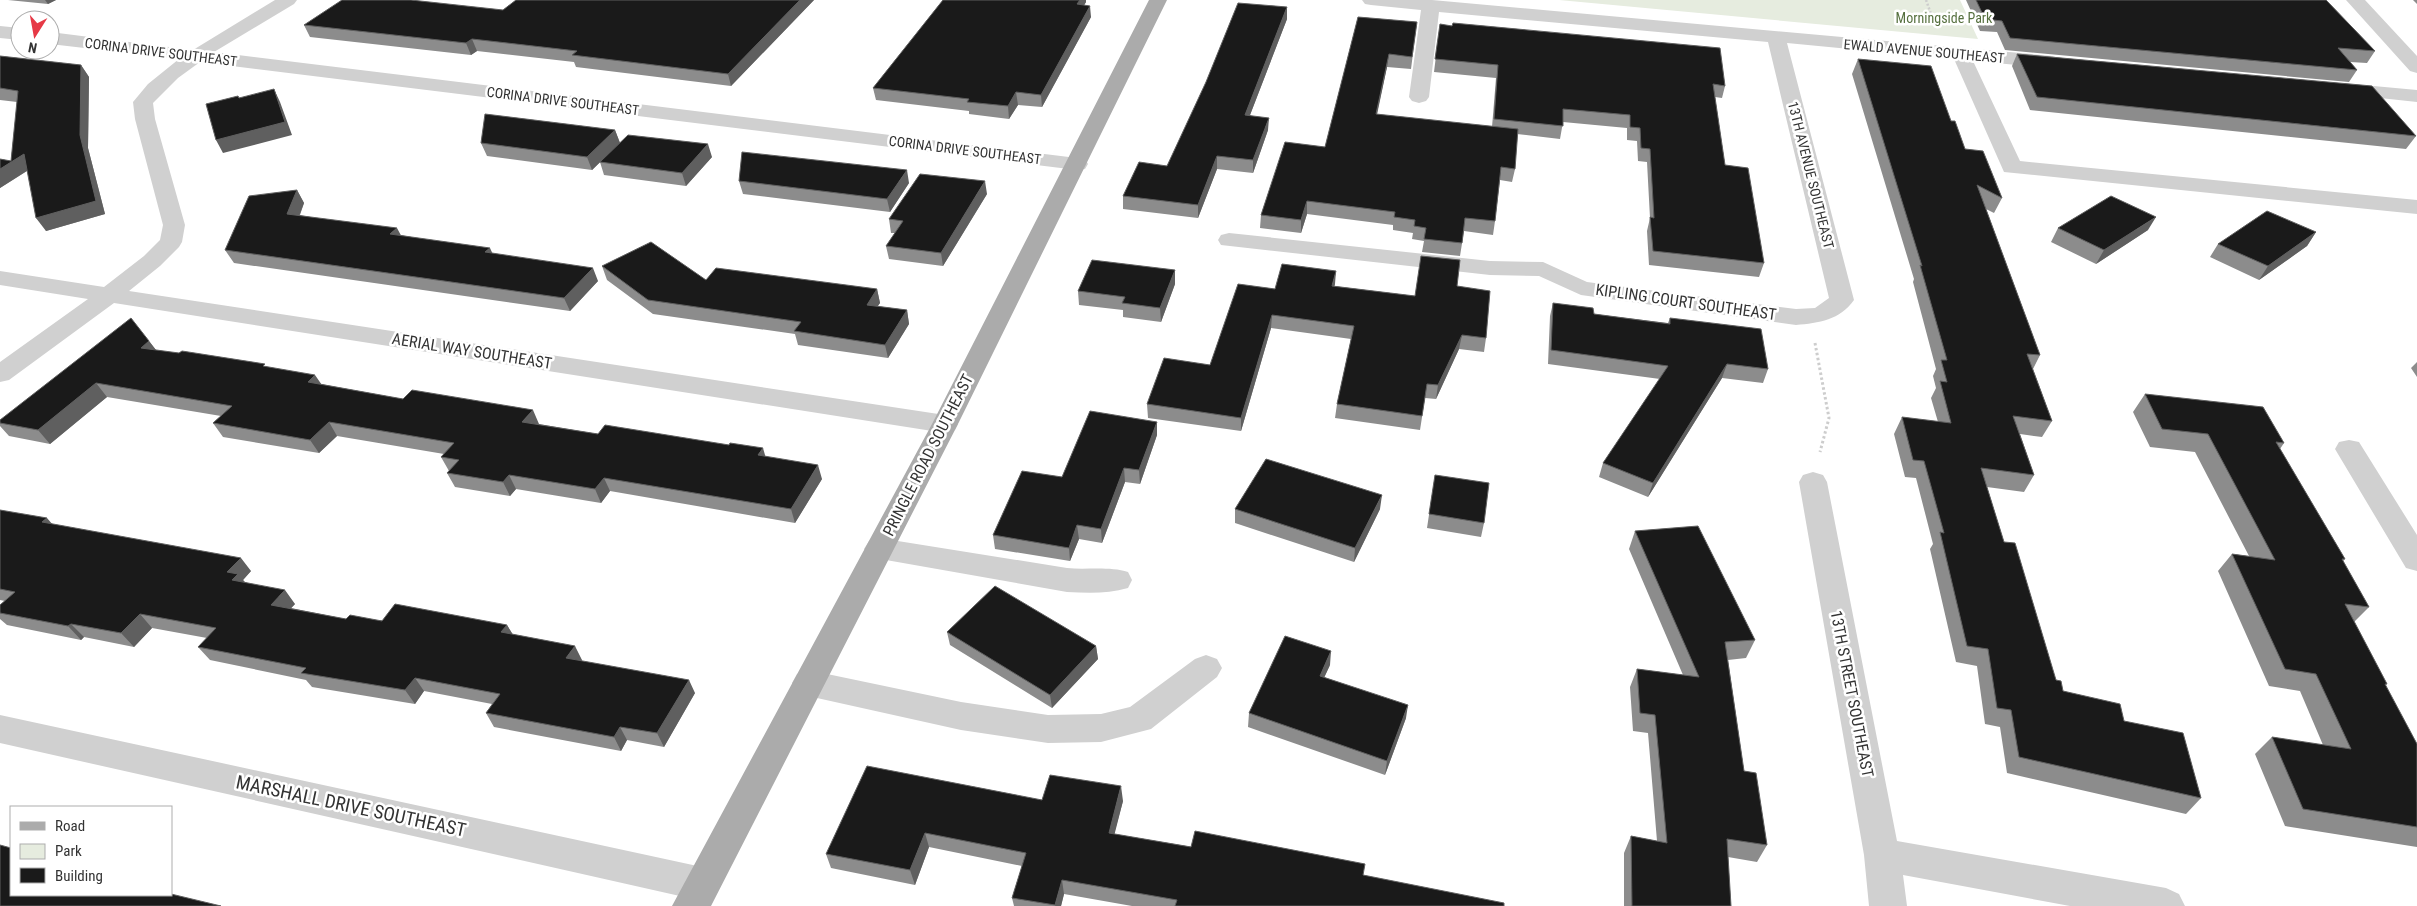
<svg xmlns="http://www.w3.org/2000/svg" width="2417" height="906" font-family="'Roboto Condensed',sans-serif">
  <rect width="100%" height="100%" fill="#fff"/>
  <path fill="#e6ecdf" d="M1559,0H1960L1978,39Z"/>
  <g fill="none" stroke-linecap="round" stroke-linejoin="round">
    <path stroke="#cdcdcd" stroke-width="2.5" stroke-dasharray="2 2" stroke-linecap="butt" d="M1926,0L1935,25"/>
    <path stroke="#cdcdcd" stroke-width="3" stroke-dasharray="2.5 2.5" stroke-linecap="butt" d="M1815,343L1829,418L1820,452"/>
    <path fill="#d0d0d0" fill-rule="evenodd" d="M275,0H297L294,4L214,52L1077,158L1085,159L1088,164L1085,169L1077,170L200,62L178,78L153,103L155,119L185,225L182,242L179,247L160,266L129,291L945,415L955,418L958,424L955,430L945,433L114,303L9,380L0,382V362L88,299L0,285V271L104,287L144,256L160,240L163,225L135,119L133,102L148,84L179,59L50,44V32L193,50Z
      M1362,0H1432L2052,56L2059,58L2062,62L2059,66L2052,68L1973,61L2020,161L2417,200V214L2004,172L1954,59L1787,43L1854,300C1840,320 1819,323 1796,325L1581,295L1539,276L1490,275L1221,245L1218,240L1221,235L1229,233L1490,261L1543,262L1587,282L1796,309L1815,308L1829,298L1768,42L1439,12L1429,97L1426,101L1419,103L1412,101L1409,97L1421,10L1371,5L1365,4Z
      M2346,0H2365L2417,56V73L2410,71Z
      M0,26L20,28V40L0,38Z
      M2341,83L2417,90V102L2334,93L2331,89L2334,85Z
      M2349,440L2359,442L2417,535V571L2406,568L2335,449L2339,442Z
      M1813,472L1823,475L1827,482L1897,841L2166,888L2179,894L2185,906H2070L1903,875L1907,906H1869L1864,855L1799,482L1803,475Z
      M879,538L1067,568C1086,570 1110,566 1128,572L1132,580L1128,588C1108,594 1088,593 1067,592L869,557L864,549L869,541Z
      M1206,655L1217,659L1222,668L1217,677L1151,729L1101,742L1048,743L961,730L808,696L797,692L792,683L797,674L808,670L961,702L1048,715L1101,714L1130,707L1195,659Z
      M0,715L702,867L715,872L720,884L715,896L702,901L0,743Z"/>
    <path fill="#ababab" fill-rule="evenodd" d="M1149,0H1167L958,424L711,906H672L932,424Z"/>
  </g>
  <path fill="#8c8c8c" d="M8,0H56L48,4Z
    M516,0H814L731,86L576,67L574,62L477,51L471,55L310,37L304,25L503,10Z
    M943,0H1086V2L1084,5L1091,17L1042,107L1018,105L1009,119L969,114V111L876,100L873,88Z
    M1966,0H2326L2375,51L2367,63L2350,62L2357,70L2349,82L2005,50L1997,32L1980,31Z
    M2413,0H2417V4Z
    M1287,7V19L1250,115L1268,130L1253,173L1217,169L1198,218L1123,209V196L1167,166Z
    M1358,17L1417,22L1411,69L1387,67L1377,115L1492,127L1496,78L1434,72L1440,24L1725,86L1722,98L1715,97L1725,165L1764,263L1759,277L1649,265L1647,231L1650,218L1647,162L1638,161L1637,141L1627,140V128L1563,122L1560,139L1517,134L1515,169L1512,182L1500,180L1495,221L1493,235L1464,231L1460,256L1422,252L1424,241L1412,239L1413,233L1393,230V225L1307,214L1301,233L1260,228L1261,215L1325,147Z
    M2017,54L2416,136L2406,149L2030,110L2012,66Z
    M0,56L81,65L89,77L88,148L105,214L46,231L27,171L0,188V159L11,161L17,102L0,100Z
    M1858,59L1951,121L1965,149L2002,198L1994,213L1986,209L2040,355L2033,369L2052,421L2042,437L2020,434L2034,475L2024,492L1987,487L2004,542L2056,680L2063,691L2124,721L2201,798L2186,814L2007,773L2000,727L1985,724L1977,666L1956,662L1930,549L1933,544L1916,478L1905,477L1894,434L1902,417L1938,422L1931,398L1936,388L1933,376L1936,369L1913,282L1914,279L1852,74Z
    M615,130L620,143L712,157L686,186L604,175L600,162L605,157L592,170L487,156L481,143Z
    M739,181L909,183L890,212L743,194Z
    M297,190L304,203L300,215L492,253L598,281L570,311L234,263L225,250Z
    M987,194L943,266L889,259L886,246L895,233H891L889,219Z
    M2058,228L2148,230L2096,264L2051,242Z
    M2316,232L2307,246L2259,280L2210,257L2218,244Z
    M602,266L706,280L877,289L880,303L877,306L907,310L909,324L888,358L798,345L795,334L653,314L607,280Z
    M1175,270V284L1161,322L1123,317V310L1079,305L1078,291Z
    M1335,284L1334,286L1415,296L1457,286L1486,338L1484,352L1459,349L1436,399L1425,398L1420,430L1335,418L1337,404L1351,339L1271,328L1241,431L1148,418L1147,404L1210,365L1275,289Z
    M1553,303L1594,314L1668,323L1670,318L1768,369L1763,383L1722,378L1648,497L1599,477L1603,463L1660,379L1548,364L1550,316Z
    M149,341L156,350L267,367L321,384L539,424L598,434L765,456L822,479L795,523L610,491L601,503L516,489L510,496L455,487L447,473L449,471L441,457L444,454L337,436L319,453L223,437L213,423L221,416L107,397L50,444L9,436L0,426V420Z
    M2417,362V377L2411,368Z
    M2145,394L2284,443L2280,449L2345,559L2343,561L2369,607L2354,622L2387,684L2385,686L2417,744V847L2285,826L2255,754L2272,737L2323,745L2300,691L2269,686L2218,571L2232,554L2249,556L2195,452L2150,447L2133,412Z
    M1157,422V435L1140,484L1125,482L1102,543L1079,539L1070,561L995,549L993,535L1062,477Z
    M1435,475L1484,523L1481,537L1427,528Z
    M1235,509H1380L1354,562L1235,523Z
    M0,510L52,524L251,571L243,580L245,582L295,604L291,608L346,619L507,625L513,635L582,660L581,661L695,693L664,747L627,740L621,751L494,727L486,713L492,704L424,691L415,704L312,687L306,680L210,660L198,647L207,638L152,628L134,647L84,637L81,640L7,625L0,619V605L5,601L0,600Z
    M1635,531L1755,640L1746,658L1728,660L1744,771L1767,845L1757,862L1728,857L1731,906H1624V853L1631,836L1657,841L1648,733L1633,731L1630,687L1637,669L1683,675L1629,549Z
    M947,632L1096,646L1098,659L1052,708L950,645Z
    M1330,665L1324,677L1406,718L1385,775L1248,727L1249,713Z
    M1042,800L1123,801L1114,834L1363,875L1504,906H1132L1064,894L1061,906H1014L1012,898L1022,866L929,847L915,885L831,868L826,854Z"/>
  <path fill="#5f5f5f" d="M45,0H56L48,4Z
    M800,0H814L731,86L728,74Z
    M1080,0H1086V2L1078,16L1077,4Z
    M1090,6L1091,17L1042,107L1041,95Z
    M1287,7V19L1245,128V115Z
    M472,39L477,51L471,55L466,43Z
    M1389,54L1387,67L1374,127L1376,114Z
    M81,65L89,77L88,148L105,214L46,231L36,218L80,135Z
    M274,89L280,102L292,135L223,153L216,140Z
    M1016,92L1018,105L1009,119L1008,106Z
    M1269,118L1268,130L1253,173V160Z
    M615,130L620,143L592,170L587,157Z
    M708,144L712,157L686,186L682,173Z
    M24,154L33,167L0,188V169Z
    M1217,156V169L1198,218V205Z
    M907,170L909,183L890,212L887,199Z
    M985,181L987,194L943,266L941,253Z
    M297,190L304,203L295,227L287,214Z
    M1307,201V214L1301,233V220Z
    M2156,217L2148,230L2096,264L2104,250Z
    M397,228L404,241L390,234Z
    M2316,232L2307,246L2259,280L2268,266Z
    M490,248L496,261L485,252Z
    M593,268L598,281L570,311L564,298Z
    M1175,270V284L1161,322L1160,308Z
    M1336,271L1335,284L1331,300L1332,286Z
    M877,289L880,303L870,318L867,305Z
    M907,310L909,324L888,358L885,345Z
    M1272,315L1271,328L1241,431V418Z
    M1462,335L1459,349L1436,399L1438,385Z
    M149,341L159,354L141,348Z
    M1727,364L1722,378L1648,497L1653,483Z
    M315,375L324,388L308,382Z
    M96,383L107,397L50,444L38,430Z
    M533,410L539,424L529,435L522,422Z
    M329,422L337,436L319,453L310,440Z
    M1157,422V435L1140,484L1139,470Z
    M763,448L767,462L758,455Z
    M818,465L822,479L795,523L791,509Z
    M1124,468L1125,482L1102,543L1101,529Z
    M509,475L516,489L510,496L503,482Z
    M604,478L610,491L601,503L595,489Z
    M1382,495L1380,509L1354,562L1355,548Z
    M47,518L59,532L42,522Z
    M1077,525L1079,539L1070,561L1069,548Z
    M241,558L251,571L243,580L249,588L243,594L227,572Z
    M285,590L295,604L282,618L271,605Z
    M140,614L152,628L134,647L121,633Z
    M71,624L84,637L81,640L68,626Z
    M507,625L515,638L501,632Z
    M575,646L582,660L574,672L566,658Z
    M1096,646L1098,659L1052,708L1050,695Z
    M1331,651L1330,665L1319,689L1320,676Z
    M415,678L424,691L415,704L405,690Z
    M689,680L695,693L664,747L657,733Z
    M1408,705L1406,718L1385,775L1387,761Z
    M620,727L627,740L621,751L614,737Z
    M1121,786L1123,801L1111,848L1109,833Z
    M925,833L929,847L915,885L910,870Z
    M1062,880L1064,894L1061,906H1055Z"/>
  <path fill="#1a1a1a" stroke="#5f5f5f" d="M342,0H411L503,10L516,0H800L728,74L572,55L577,51L472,39L466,43L304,25Z
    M943,0H1080L1077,4L1090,6L1041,95L1016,92L1008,106L967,102L969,99L873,88Z
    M1976,0H2326L2375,51L2338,48L2357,70L2010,38L2002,21L1985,19Z
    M1238,3L1287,7L1245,115L1269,118L1253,160L1217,156L1198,205L1123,196L1139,162L1167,166L1206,82Z
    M1358,17L1417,22L1412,57L1389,54L1376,114L1518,129L1515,169L1501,167L1495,221L1465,218L1462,243L1424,239L1426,228L1414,226L1415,220L1394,217L1395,212L1307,201L1301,220L1261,215L1285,142L1325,147Z
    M1453,23L1720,48L1725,86L1713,84L1725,165L1748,168L1764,263L1653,251L1650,217L1654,218L1650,149L1641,148L1640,128L1630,127V115L1563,109V126L1494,119L1498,65L1435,59L1440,24L1452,26Z
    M2017,54L2372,86L2416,136L2037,97Z
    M0,56L81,65L80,135L96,201L36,218L24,154L0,169V159L11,161L18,91L0,88Z
    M1858,59L1931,66L1951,121H1955L1965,149L1983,151L2002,198L1977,185L2040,355L2027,354L2052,421L2013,416L2034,475L1981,468L2004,542L2015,543L2056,680L2061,681L2063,691L2120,704L2124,721L2183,733L2201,798L2019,757L2011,710L1997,708L1988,649L1967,646L1940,532L1944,533L1924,461L1913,460L1902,417L1951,423L1940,381L1947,382L1941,360H1947L1920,265L1922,266Z
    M274,89L285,122L216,140L206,104L238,96L239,98Z
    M485,114L615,130L587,157L481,143Z
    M628,135L708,144L682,173L600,162Z
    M742,152L907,170L887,199L739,181Z
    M920,174L985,181L941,253L886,246L903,221L889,219Z
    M297,190L287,214L397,228L390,234L490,248L485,252L593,268L564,298L225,250L249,196Z
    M2111,196L2156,217L2104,250L2058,228Z
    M2267,211L2316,232L2268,266L2218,244Z
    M651,242L706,280L716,268L877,289L867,305L907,310L885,345L794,331L801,322L648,300L602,266Z
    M1421,256L1460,260L1457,286L1490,291L1486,338L1462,335L1438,385L1427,384L1422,416L1337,404L1354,326L1272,315L1241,418L1147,404L1164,358L1210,365L1238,284L1275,289L1282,264L1336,271L1332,286L1415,296Z
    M1092,260L1175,270L1160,308L1122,303L1125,297L1078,291Z
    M1553,303L1593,308L1594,314L1670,324V318L1761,329L1768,369L1727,364L1653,483L1603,463L1668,366L1551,350Z
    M131,318L149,341L141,348L179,353L182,351L265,364L263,366L315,375L308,382L403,399L412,390L533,410L522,422L598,434L605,425L729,445L730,443L763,448L758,455L818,465L791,509L604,478L595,489L509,475L503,482L447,473L459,460L441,457L454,443L329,422L310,440L213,423L232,406L96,383L38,430L0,423V420Z
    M2145,394L2263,407L2284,443L2276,442L2345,559H2342L2369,607L2345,604L2387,684H2385L2417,744V827L2303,809L2272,737L2351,749L2316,674L2285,669L2232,554L2275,560L2208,434L2162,429Z
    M1090,411L1157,422L1139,470L1124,468L1101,529L1077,525L1069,548L993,535L1022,471L1062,477Z
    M1266,459L1382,495L1355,548L1235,509Z
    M1435,475L1489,483L1484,523L1429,514Z
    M0,510L47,518L42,522L241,558L227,572L238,574L232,580L285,590L271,605L346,619L350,615L382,621L395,604L507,625L501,632L575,646L566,658L689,680L657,733L620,727L614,737L486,713L500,694L415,678L405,690L301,673L306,668L198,647L216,628L140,614L121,633L71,624L68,626L0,613V605L15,592L0,589Z
    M1698,526L1755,640L1725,642L1744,771L1756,773L1767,845L1727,839L1731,906H1632L1631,836L1667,843L1655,715L1640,713L1637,669L1699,677L1635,531Z
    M995,586L1096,646L1050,695L947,632Z
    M1285,636L1331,651L1320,676L1408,705L1387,761L1249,713Z
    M867,766L1042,800L1050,775L1121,786L1109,833L1191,847L1195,831L1365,864L1363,875L1504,903V906H1175L1177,900L1062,880L1055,905L1012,898L1026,853L925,833L910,870L826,854Z
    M0,845L11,848V895H171V894L221,906H0Z"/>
  <g text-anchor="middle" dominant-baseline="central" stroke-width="5" stroke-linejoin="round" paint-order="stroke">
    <g font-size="14" fill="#56703f" stroke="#fff">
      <text x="1944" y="18">Morningside Park</text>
    </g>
    <g font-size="14" fill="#333" stroke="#fff">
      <text transform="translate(1924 51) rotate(5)">EWALD AVENUE SOUTHEAST</text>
      <text transform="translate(161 52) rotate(7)">CORINA DRIVE SOUTHEAST</text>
      <text transform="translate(563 101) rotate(7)">CORINA DRIVE SOUTHEAST</text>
      <text transform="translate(965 150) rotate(7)">CORINA DRIVE SOUTHEAST</text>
      <text transform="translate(1811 175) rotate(76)">13TH AVENUE SOUTHEAST</text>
    </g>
    <g font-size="16" fill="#333" stroke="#fff">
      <text transform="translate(1686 302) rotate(8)">KIPLING COURT SOUTHEAST</text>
      <text transform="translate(472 351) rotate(9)">AERIAL WAY SOUTHEAST</text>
      <text transform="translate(928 455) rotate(-63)">PRINGLE ROAD SOUTHEAST</text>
      <text transform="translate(1852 694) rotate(79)">13TH STREET SOUTHEAST</text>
    </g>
    <g font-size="19" fill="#333" stroke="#fff">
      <text transform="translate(351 806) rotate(12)">MARSHALL DRIVE SOUTHEAST</text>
    </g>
  </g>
  <rect x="10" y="806" width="162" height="90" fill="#ffffff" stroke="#adadad"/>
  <rect x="20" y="822" width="25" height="8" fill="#ababab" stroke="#adadad"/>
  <text x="55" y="831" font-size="15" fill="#333333">Road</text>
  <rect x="20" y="844" width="25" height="15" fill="#e6ecdf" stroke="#adadad"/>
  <text x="55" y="856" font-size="15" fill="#333333">Park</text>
  <rect x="20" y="868" width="25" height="15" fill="#1a1a1a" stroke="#adadad"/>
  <text x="55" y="881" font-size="15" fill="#333333">Building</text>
  <g transform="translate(35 35) rotate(191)"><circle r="24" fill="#ffffff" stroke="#adadad"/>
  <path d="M0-4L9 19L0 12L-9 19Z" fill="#e63946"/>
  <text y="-8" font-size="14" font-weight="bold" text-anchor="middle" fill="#333333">N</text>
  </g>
</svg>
